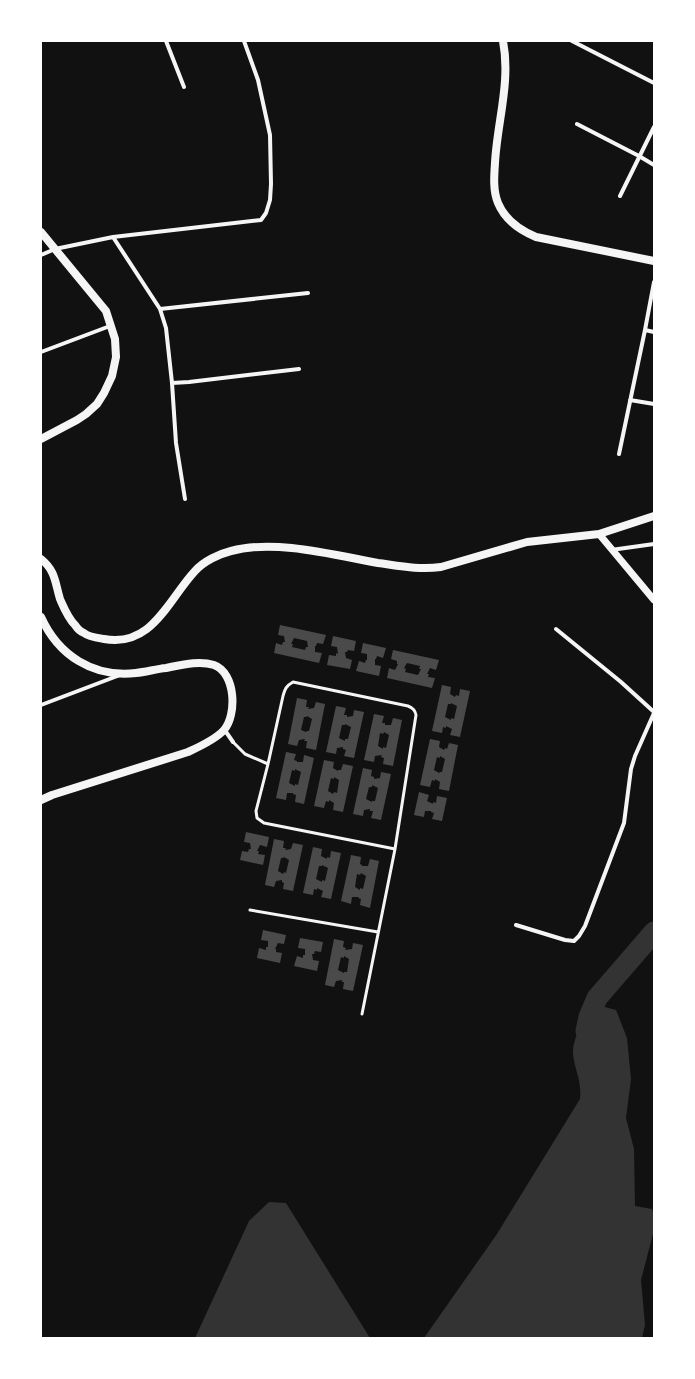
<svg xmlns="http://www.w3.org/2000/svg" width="695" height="1379" font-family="'Exo 2',sans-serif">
  <rect width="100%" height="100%" fill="#111"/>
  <path fill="#333" d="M590,1003L616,1010L627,1038L631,1079L626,1118L634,1149L635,1206L652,1209L654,1215V1230L641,1280L645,1325L642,1338H424L497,1234L580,1099C582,1080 574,1069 573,1053C572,1041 585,1014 590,1003Z
    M269,1202L286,1203L370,1338H195L249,1221Z"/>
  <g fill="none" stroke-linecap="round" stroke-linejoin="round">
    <path stroke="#333" stroke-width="21" d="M586,1031L589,1017L597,998L654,932"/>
  </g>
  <path fill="#4a4a4a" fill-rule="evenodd" d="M280,625L326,635L323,644L317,643L316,646H315V652L322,653L319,663L274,653L276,643L282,645L283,642H285L284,636L278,635ZM294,638L307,641L308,647H306L305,650L292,647L293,644H291Z
    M333,636L356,641L354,651L348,650L347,652H345L346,658L352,660L350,669L327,665L329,655L336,656V653L338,654L337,647L331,646Z
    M363,643L386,648L383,658L377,656L376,659H375V665L381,666L379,676L356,671L359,661L365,663L366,660H367V654L361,653Z
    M393,650L439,660L436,670L430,668L427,674H429L428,677L435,678L432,688L387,678L389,668L395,670L398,664H397V661L391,659ZM407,663L420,666L419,669H421L418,675L405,672L406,669L404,668Z
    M442,685L451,687L450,694L455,697L456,695L459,696L460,689L470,691L460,737L450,735L452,729L446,726V728L443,727L442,733L432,731ZM451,703L457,706L454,719L451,718V720L445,717L448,704H451Z
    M297,698L307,700L306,707H309L308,709L314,708L316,702L325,704L316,750L306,748L307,741H304L305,739L299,740L297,746L288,744ZM307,716L312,719L309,731H307L306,732L301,730L304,717H306Z
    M336,706L346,708L344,715H347V717L353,716L354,710L364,712L354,758L344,756L346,750L343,749V747L337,748L336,754L326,752ZM345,724L351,727L348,739H345V741L339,738L342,725H345Z
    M374,714L384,716L382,723H385V725H391L393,718L402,720L393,766L383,764L384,758L381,757L382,755L375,756L374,762L364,760ZM384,732L389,735L386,748L383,747V749L378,746L380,733L383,734Z
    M430,739L440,741L439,747L444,750L445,748L447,749L449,743L458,745L449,791L439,789L440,782L435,779V781L432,780L430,787L420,785ZM440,756L445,759L442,772H440L439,773L434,770L437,757L440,758Z
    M286,752L296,754L294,760L297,761V762H303L304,755L314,758L304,804L295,802L296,795L293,794V793H287L286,800L276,798ZM295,769L301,772L298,785L295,784V786L289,783L292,770L295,771Z
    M324,760L334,762L333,768L338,771V770H341L343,764L353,766L343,812L333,810L334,803L329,800V802L326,801L324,808L314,806ZM334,777L339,780L337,793L334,792L333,794L328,791L331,778L334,779Z
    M363,768L372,770L371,776L374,777V779L380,778L381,772L391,774L381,820L371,818L373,811H370V809L364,810L363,816L353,814ZM372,785L378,788L375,801H372V802L366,799L369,787H372Z
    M419,792L429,795L427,801L433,804V802L436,803L437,796L447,798L442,821L432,819L434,813L431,812V811H425L424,817L414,815Z
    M246,832L269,837L267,847L260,845L257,851H259L258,854L265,855L263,865L240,860L242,851L248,852L249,849H251L250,843L244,842Z
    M274,839L284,841L283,848H286L285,850L291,849L293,843L303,845L293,891L283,889L284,883L282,882V880L276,881L274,887L265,885ZM284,857L289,860L286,873L284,872L283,874L278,871L281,858H283Z
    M313,847L322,849L321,856L327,859V857L330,858L331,851L341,853L331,899L321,897L323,891L317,888V890L314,889L313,895L303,893ZM322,865L328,868L325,881L322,880V882L316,879L319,866H322Z
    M351,855L361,857L360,864L362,865V866H368L370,859L379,861L370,908L360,905L361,899L358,898L359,897H352L351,904L341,901ZM361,873L366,876L363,889L360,888V890L355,887L357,874L360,875Z
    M263,930L286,935L284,944L278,943L275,949H276V952L282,953L280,963L257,958L259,948L266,950V947H268V941L261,940Z
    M300,938L323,942L321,952L315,951L314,954H312L313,960L319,961L317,971L294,966L297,956L303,958V955H305V949L298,948Z
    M334,939L344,941L343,947L346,948L345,950L352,949L353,943L363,945L353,991L343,989L344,982H342V980L336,981L334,987L325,985ZM344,956L349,959L347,972H344V973L338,970L341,957L344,958Z"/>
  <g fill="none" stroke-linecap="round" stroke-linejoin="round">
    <path stroke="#f5f5f5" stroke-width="3" d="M233,742L245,754L268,764
      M250,910L378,932
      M362,1014L395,849L264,823L257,818L256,811L268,764L283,696C285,689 286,686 293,682L408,706C413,708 415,710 416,715L395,849"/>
    <path stroke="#f5f5f5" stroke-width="4" d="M166,41L184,87
      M572,41L654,83
      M577,124L639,156L654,165
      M620,196L654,127
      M113,237L160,309L166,328L172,383L176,443L185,499
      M41,255L55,249L113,237L261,220L266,213L270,200L271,184L270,135L258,80L244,41
      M160,309L308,293
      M645,330L654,332
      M41,352L110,326
      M172,383L189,382L299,369
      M630,400L654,404
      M619,454L645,330L654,282
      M611,550L654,544
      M556,629L621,682L654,712
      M41,705L120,675
      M224,729L233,742
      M516,925L565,940L574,941L579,936L585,926L624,823L631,769L635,756L654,713"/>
    <path stroke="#f5f5f5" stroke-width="7" d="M599,534L654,600"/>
    <path stroke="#f5f5f5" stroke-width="8" d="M503,41C511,82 497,123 495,163C494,177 493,191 498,203C505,220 519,230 536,237L654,261
      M41,232L106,311L115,339L116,357L112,376L104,393L97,404L86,414L77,420L41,439
      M41,559C56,571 55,583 60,599C64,608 68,618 75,625C77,628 81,632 84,633C89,637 98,638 104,639C152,648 168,600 195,571C204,561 219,554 231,551C275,539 334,555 378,563C400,566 419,570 441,567L527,542L599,534L654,516
      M41,617C58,655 93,678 136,673C146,672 156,669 166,668C181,665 199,660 214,665C236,673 237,715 224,730C216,739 199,747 188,752L52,795L41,800"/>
  </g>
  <rect width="695" height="1379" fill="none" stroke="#ffffff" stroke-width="84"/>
</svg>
